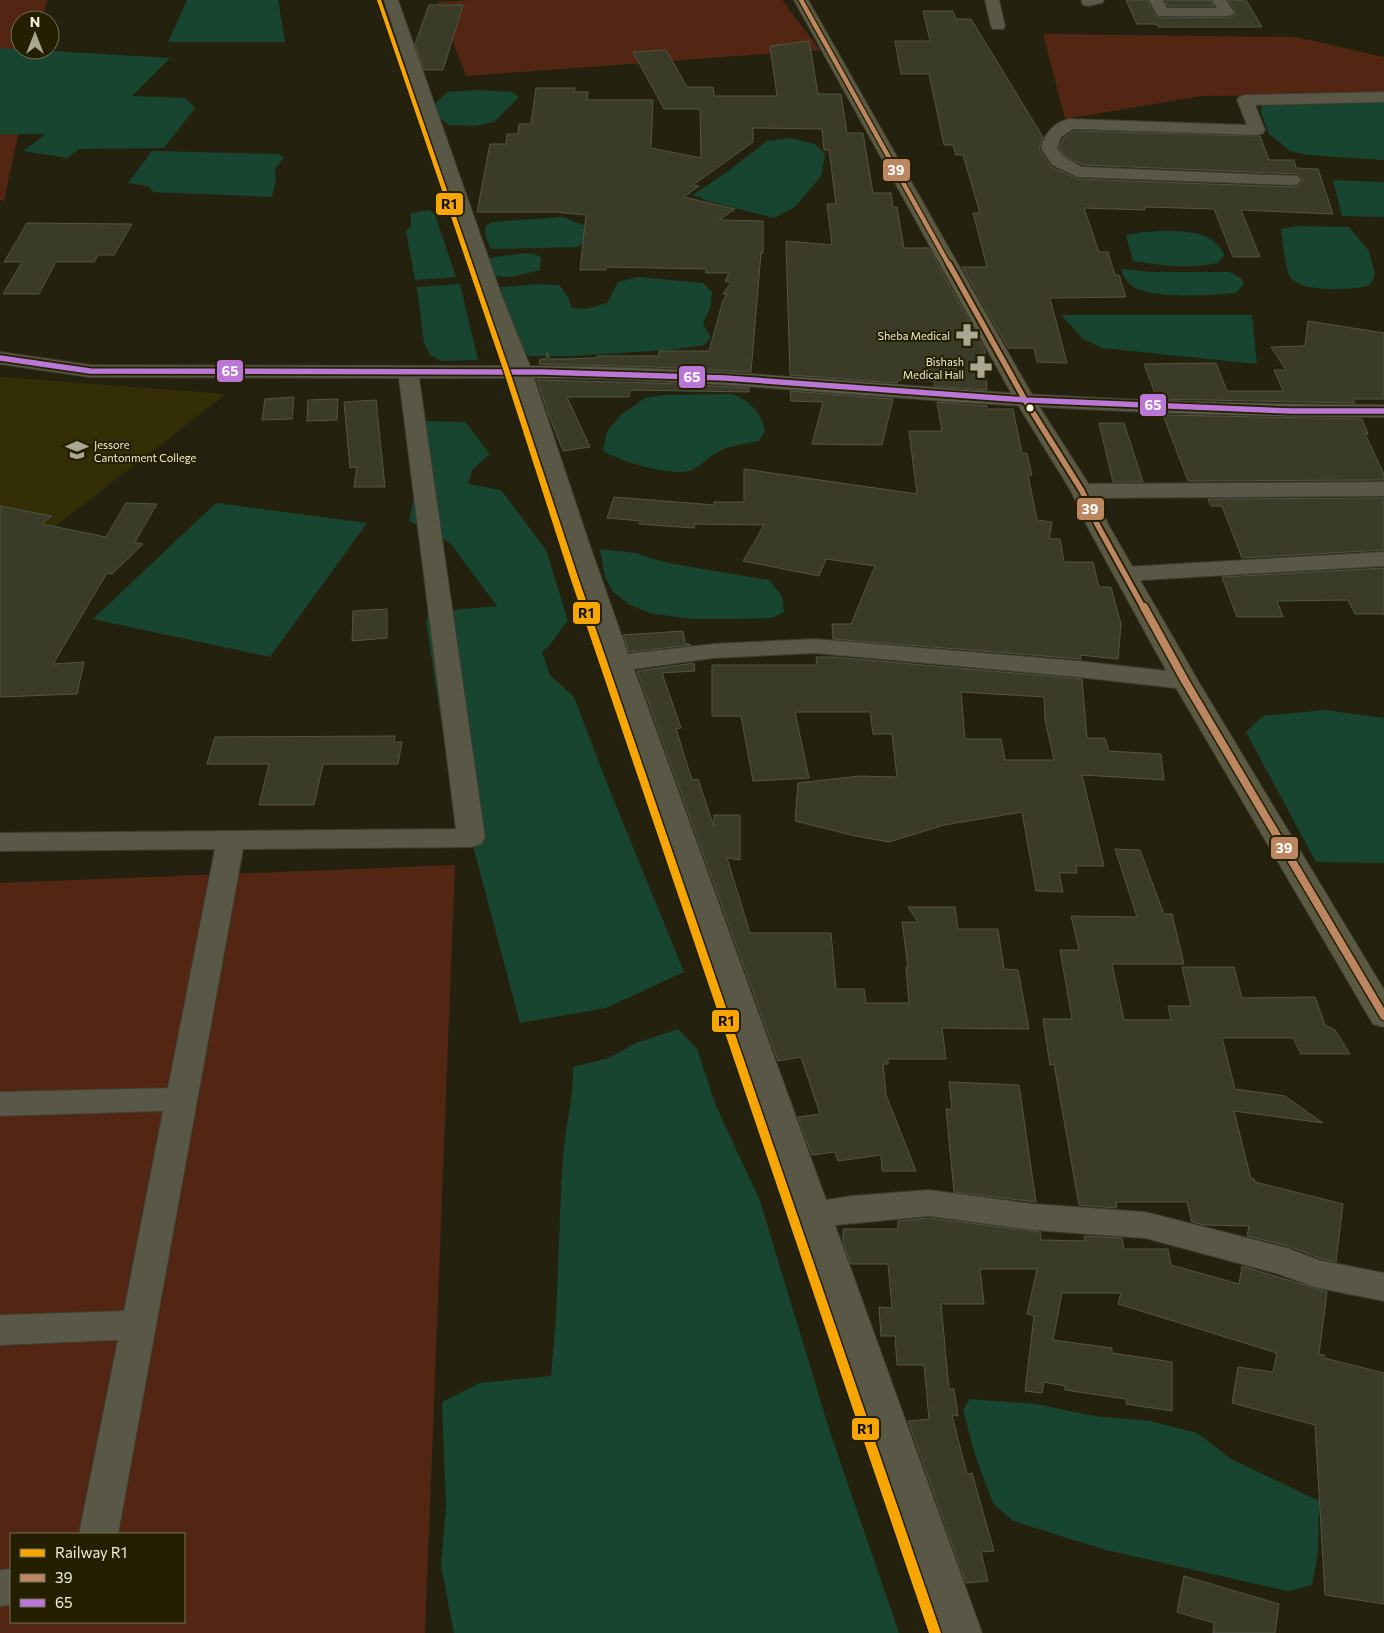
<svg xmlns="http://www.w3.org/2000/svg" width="1384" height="1633" font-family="Commissioner,sans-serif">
  <rect width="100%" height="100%" fill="#24220f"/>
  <path fill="#342e07" d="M0,377L226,394L0,569V563L52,516L0,506Z"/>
  <path fill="#522612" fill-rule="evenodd" d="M0,0H47L42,20H20V50H36L4,201L0,200Z
    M471,0H782L820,50L466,76L438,2Z
    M1043,34L1296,37L1384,57V95L1201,96L1065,119Z
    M455,865L425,1633H0V883ZM11,1534H184V1622H11Z"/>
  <path fill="#184530" d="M187,0H278L285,42H168Z
    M0,48L170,58L132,96L185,98L195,108L164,148L79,149L67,158L23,151L46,134H0Z
    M477,90L512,92L519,97L494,122L475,126L449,125L439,117L435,104L447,92Z
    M1384,99V160L1308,155L1290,151L1269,134L1261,112L1262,106L1270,102Z
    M790,138L815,144L824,153L825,156L821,176L795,207L774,218L708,201L693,195L727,172L767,141Z
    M152,151L279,154L284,157L275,169L276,179L272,197L153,192L148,186L128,183Z
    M1333,180L1384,182V217L1342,216Z
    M429,210L435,215L456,277L415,280L406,231L411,226V213Z
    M563,217L588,227L591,240L577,247L494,249L490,248L485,234L486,226L492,222Z
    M1298,226L1349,227L1369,251L1375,275L1370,285C1354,290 1303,293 1291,278C1285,271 1283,240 1281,229Z
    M1144,232C1168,231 1214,226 1224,255L1218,263C1186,269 1165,266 1133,261L1126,235Z
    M525,253L535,254L541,257L540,270L511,277L492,276L488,258Z
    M1121,269L1152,272H1229L1241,278L1244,284L1236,293C1211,295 1150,300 1131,285C1126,281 1123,275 1121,269Z
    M639,277L703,283L712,292L710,308L703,324L711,338L704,345L670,350L570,356H530L521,350L502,302L501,287L539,284L559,285L568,297L572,308L586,309L607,303L618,282Z
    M460,284L478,360L442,361L430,355L424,343L417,287Z
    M1061,315H1252L1257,364L1102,348L1083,339Z
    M730,394C748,398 762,413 765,431L759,441C746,444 729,445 718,452C709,457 701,465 692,470C675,478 619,461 603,451L607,432L621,415L645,398L664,395Z
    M420,421L465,422L490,454L473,469L468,484L501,490L546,550L568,621C558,632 553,643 542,652L550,675L574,697L606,781L684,972L606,1008L520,1023L459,793L460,769L443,734L426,621L431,612L497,606L450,543L409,521L416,489Z
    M216,503L367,523L270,657L93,619Z
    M600,549L636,553L653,559L674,564L769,580L782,596L784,612L772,618L736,619H691L650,613L630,605L613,592L605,577Z
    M1325,710L1384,718V863L1316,862L1246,732L1263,716Z
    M678,1029L697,1049L716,1106L760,1201L830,1432L899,1633H454L441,1566L446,1506L442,1402L479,1383L551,1376C559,1303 558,1231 563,1158C565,1127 574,1098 573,1067L609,1058L636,1043Z
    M970,1399L1036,1404L1094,1416L1150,1421L1197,1433L1231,1459L1319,1501L1318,1553L1312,1585L1288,1591L1106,1550L1013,1521L993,1503L976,1458L963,1410Z"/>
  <path fill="#3b3c28" stroke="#535544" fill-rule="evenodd" d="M1126,0H1147L1155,16L1162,18L1232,17L1236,11L1228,0H1246L1262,27H1158L1157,24H1137Z
    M1165,0H1210L1214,6H1168Z
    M429,5H463L443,70H424L415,44Z
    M923,11H953L956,19H971L1043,137L1039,149L1051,167L1078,179L1292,187L1300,185L1303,180L1298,174L1083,165L1065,156L1059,148L1063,138L1074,131L1260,136L1269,160H1294L1296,168L1318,169L1333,214L1241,210L1260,257H1233L1214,209L1144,207L1145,210L1084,208L1099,252H1108L1115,275H1119L1126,297L1050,298L1067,363L1037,362L1034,348H1008L962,267H987L973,213H980L963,155H956L953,145H944L929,74H901L895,41H930Z
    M809,41L818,94H841L847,133H863L873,193H891L893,207H897L904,248H929L985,350L987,390L934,386V381L898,380L897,383L790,375L786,241L832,245L827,204H836L829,150H824L822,129L753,128V142L693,185L699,186L684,197L735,209L719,220L763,221V253H761L751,372L654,367L539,364L540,359H546L547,352L550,359H567L596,358L597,356H659V351H709L723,300L727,294H723L731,282L725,281L729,273H706V269L606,267V270H580L586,215L555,212H477L490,144H506L507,134H518L519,124H531L536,88H575L574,92H588L587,100H653L651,148L701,158L700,109H664L633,52L666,50L687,87H713L714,96H777L770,46Z
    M27,223L132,224L114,255H98L94,262H56L39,294H3L22,262H4Z
    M1308,321L1384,333V399H1353L1355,403L1157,399L1144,364L1216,363L1227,391H1283L1274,370H1286L1271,347L1305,346Z
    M537,380L657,383L749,388V392L630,390L629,397H567L590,447L563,451L548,413Z
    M790,391L893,399L882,445L812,444L823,402L791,401Z
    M294,397L292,419L262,420L265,399Z
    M338,399L337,420L307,421L308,400Z
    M376,400L385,487H354L357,467L350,468L344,402Z
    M937,402L987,406V409H1013L1022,453H1027L1032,475H1028L1037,520L1052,522L1049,539H1060L1064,562H1093L1099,587H1111L1121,624L1118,659L1080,655L1081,659L833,639L832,624H851L875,566L826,559L819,576L743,561L764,525L695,524L694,528L639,524L641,521L607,518L614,497L714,505V502H744V469L917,494L909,431H942Z
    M1163,415L1362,419L1368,434H1365L1384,474V480L1188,481Z
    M1099,423H1124L1143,482H1113Z
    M1384,498V550L1242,558L1222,506H1211L1208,499Z
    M126,503L157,504L135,542L143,544L112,574L107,573L53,664L84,662L77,694L0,697V506L52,516L42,524L106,537Z
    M1384,568V614H1355L1348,600L1277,601L1283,617H1237L1222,577Z
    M387,609V638L352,641L353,611Z
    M683,631L685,643L691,645L629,652L623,635Z
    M816,657H833L1082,679L1087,738H1105L1109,751L1161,754L1164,780L1082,775L1104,866H1076L1077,873H1059L1063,892L1036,891L1022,812L944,825L889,842L851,835L795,821L798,783L860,776L897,777L892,734H873L870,712H795L809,778L753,781L741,716H712V665H817ZM961,692L1044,697L1045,720L1054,760H1005L1001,739H965Z
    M694,663L695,671L662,673L681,728L676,729L692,780L698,779L714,827V815H740V860L727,858L750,933H831L836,989H864L866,1003H909L906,967H908L902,922H918L908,907H955L958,929H998L1004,969L1018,970L1029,1029L942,1028L946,1059H888V1064H883L886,1095L916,1171H882L881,1155L838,1161L835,1152L812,1155L798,1117L820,1114L801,1057L778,1061L637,671Z
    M395,736L394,742H402L398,764H323L314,805H259L269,764H207L215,737Z
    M1115,849L1140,850L1164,914H1172L1184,964H1112L1124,1020H1171L1168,1006H1191L1182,967H1234L1242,998L1315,997L1325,1025L1335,1030L1350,1054H1301L1293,1038H1222L1235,1089L1285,1096L1323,1123L1234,1111L1251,1179H1254L1255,1182L1343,1204L1336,1262L1319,1258L1288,1246L1247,1236L1249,1226L1204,1225L1192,1222L1187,1202H1116L1117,1208L1079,1205L1054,1064L1050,1065L1043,1019H1072L1060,950H1079L1071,916L1137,917Z
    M949,1082L1019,1085L1036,1202L954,1192L946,1109H952Z
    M929,1218L1040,1232L1041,1240L1085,1241L1084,1236L1122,1238L1124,1249H1168L1171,1265L1239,1284L1242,1266L1327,1292L1319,1354L1324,1355V1358L1384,1373V1604L1325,1595L1315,1425L1232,1403L1238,1367L1273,1372L1277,1353L1118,1304L1121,1293H1062L1053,1340L1112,1348V1353L1172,1362V1411L1126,1404V1399L1065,1390V1386L1044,1382L1042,1393L1025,1391L1034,1316L1027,1314L1037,1269H980L984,1304H941L949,1389H954L958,1416L952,1415L967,1474L972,1473L994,1551L981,1552L988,1581L966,1583L908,1421L929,1419L924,1365H897L895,1336H881L879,1307L892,1308L888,1264H851L843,1243V1229H898V1221Z
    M1184,1576L1279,1604L1275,1633H1213L1214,1623L1177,1612Z"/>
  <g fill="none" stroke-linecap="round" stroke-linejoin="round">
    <defs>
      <path id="minor" d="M384,0H398L501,294L530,366C695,366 859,383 1023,394C1143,401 1264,405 1384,405V417C1264,417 1144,413 1025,406C861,397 698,378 534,378L588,540L628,654L713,644L815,639L1078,661L1185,673L1194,676L1198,681L1194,686L1185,689L1078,677L815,653L713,658L634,669L826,1200L852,1196L929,1190L1033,1204L1145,1212L1287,1248L1318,1260L1384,1273V1301L1314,1287L1279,1274L1145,1238L1033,1230L929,1216L835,1225L982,1633H942L564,540L514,378H419L485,838L481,844L471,847L243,849L118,1534H79L118,1340L0,1345V1315L124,1311L163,1111L0,1116V1092L168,1088L215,849L0,851V833L456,829L399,378L90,377L0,364V352L90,365L509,366L481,294Z
        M985,0H999L1005,26L1003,29H993L991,26Z
        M1081,0H1104L1102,3L1088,6L1083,5Z
        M1149,0H1163L1167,8H1217L1212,0H1226L1234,12L1232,15L1227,16H1162L1157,15Z
        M1384,92V102L1255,105L1265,130L1263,133L1257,135L1073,129L1061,137L1057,148L1064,157L1082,167L1298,176L1301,180L1298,184L1292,185L1078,177L1052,165L1041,148C1045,133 1053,123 1069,119L1247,125L1237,100L1239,97L1245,95Z
        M1384,482V496L1082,498L1074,496L1071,491L1074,486L1082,484Z
        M1384,552V566L1125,581L1117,579L1113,574L1117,569L1125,567Z
        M11,1569V1605L0,1606V1570Z"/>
      <path id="highway" d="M794,0H808L1035,400L1093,491L1109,526L1198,681L1384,990V1027L1373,1024L1172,681L1087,526L1071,491L1015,400Z"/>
    </defs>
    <use href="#minor" stroke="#3f3d2d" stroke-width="2"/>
    <use href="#highway" stroke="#3f3d2d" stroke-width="2"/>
    <use href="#minor" fill="#595746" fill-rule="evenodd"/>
    <use href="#highway" fill="#5c5942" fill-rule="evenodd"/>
    <defs>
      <path id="bus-1-far2" d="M801,0L949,265"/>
      <path id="bus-1-far1" d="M949,264L1025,400L1082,491L1098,526L1144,609"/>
      <path id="bus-1" d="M1144,607L1185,681L1384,1016"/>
      <path id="bus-2" d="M0,358L90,371L542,372L725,378L1025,400L1291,411H1384"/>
    </defs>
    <use href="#bus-1-far2" stroke="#231f00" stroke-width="7"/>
    <use href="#bus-1-far1" stroke="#231f00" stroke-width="9"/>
    <use href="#bus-1" stroke="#231f00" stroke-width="11"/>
    <use href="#bus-2" stroke="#231f00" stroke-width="9"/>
    <use href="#bus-1-far2" stroke="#bb8660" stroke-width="4.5"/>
    <use href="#bus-1-far1" stroke="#bb8660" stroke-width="5.5"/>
    <use href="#bus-1" stroke="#bb8660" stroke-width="8"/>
    <use href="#bus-2" stroke="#ba77d6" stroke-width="5.5"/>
    <defs>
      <path id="rail-1" d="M377,0H381L510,372L578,577L941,1633H929L570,577L504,372Z"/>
    </defs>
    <use href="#rail-1" stroke="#231f00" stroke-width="3"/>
    <use href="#rail-1" fill="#f7a600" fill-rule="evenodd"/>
  </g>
  <defs>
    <symbol id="pharmacy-bare" viewBox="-9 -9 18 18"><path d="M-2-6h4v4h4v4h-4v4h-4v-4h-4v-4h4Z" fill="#aaa892" stroke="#231f00" stroke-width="2.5" paint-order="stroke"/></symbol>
    <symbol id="university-bare" viewBox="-9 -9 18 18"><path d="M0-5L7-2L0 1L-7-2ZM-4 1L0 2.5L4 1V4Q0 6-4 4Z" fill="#aaa892" stroke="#231f00" stroke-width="2.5" paint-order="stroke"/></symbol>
  </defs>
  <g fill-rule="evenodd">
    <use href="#pharmacy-bare" x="951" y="319" width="32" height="32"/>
    <use href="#pharmacy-bare" x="965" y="351" width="32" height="32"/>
    <use href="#university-bare" x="61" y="434" width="32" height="32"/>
  </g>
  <circle fill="#f2f0d8" stroke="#231f00" stroke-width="2" cx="1030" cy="408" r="4.5"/>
  <g text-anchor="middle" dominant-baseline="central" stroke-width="4" stroke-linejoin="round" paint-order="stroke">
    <g font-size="11" fill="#f2f0d8" stroke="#231f00" text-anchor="end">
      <text x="950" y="335">Sheba Medical</text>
      <text x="964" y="361">Bishash<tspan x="964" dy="13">Medical Hall</tspan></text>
      <text x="94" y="444" text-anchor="start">Jessore<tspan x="94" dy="13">Cantonment College</tspan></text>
    </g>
  </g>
  <g stroke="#231f00" stroke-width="2">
    <rect x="882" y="158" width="29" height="24" rx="5" fill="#bb8660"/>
    <rect x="435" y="192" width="29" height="24" rx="5" fill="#f7a600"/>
    <rect x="216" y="359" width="28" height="24" rx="5" fill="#ba77d6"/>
    <rect x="678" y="365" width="28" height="24" rx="5" fill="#ba77d6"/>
    <rect x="1139" y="393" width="28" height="24" rx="5" fill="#ba77d6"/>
    <rect x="1076" y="497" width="29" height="24" rx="5" fill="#bb8660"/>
    <rect x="572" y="601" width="29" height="24" rx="5" fill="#f7a600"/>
    <rect x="1270" y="836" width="29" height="24" rx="5" fill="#bb8660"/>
    <rect x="711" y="1009" width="29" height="24" rx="5" fill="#f7a600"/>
    <rect x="851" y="1417" width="29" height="24" rx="5" fill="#f7a600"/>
  </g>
  <g font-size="14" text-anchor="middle" font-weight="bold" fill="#fff">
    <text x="896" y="175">39</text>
    <text x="230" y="376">65</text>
    <text x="692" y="382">65</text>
    <text x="1153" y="410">65</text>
    <text x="1090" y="514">39</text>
    <text x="1284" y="853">39</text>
  </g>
  <g font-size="14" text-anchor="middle" font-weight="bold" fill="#111">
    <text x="449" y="209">R1</text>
    <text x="586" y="618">R1</text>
    <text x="726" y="1026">R1</text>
    <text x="865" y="1434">R1</text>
  </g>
  <rect x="10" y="1533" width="175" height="90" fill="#231f00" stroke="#767356"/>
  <rect x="20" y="1549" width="25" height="8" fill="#f7a600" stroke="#767356"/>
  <text x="55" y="1558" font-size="15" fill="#f2f0d8">Railway R1</text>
  <rect x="20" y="1574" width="25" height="8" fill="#bb8660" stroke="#767356"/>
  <text x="55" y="1583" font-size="15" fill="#f2f0d8">39</text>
  <rect x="20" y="1599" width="25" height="8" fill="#ba77d6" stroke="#767356"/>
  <text x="55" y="1608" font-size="15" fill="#f2f0d8">65</text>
  <g transform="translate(35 35)"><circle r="24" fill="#231f00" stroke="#767356"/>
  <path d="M0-4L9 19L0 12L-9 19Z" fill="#aaa892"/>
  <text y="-8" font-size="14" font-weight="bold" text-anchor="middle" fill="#f2f0d8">N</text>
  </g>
</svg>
